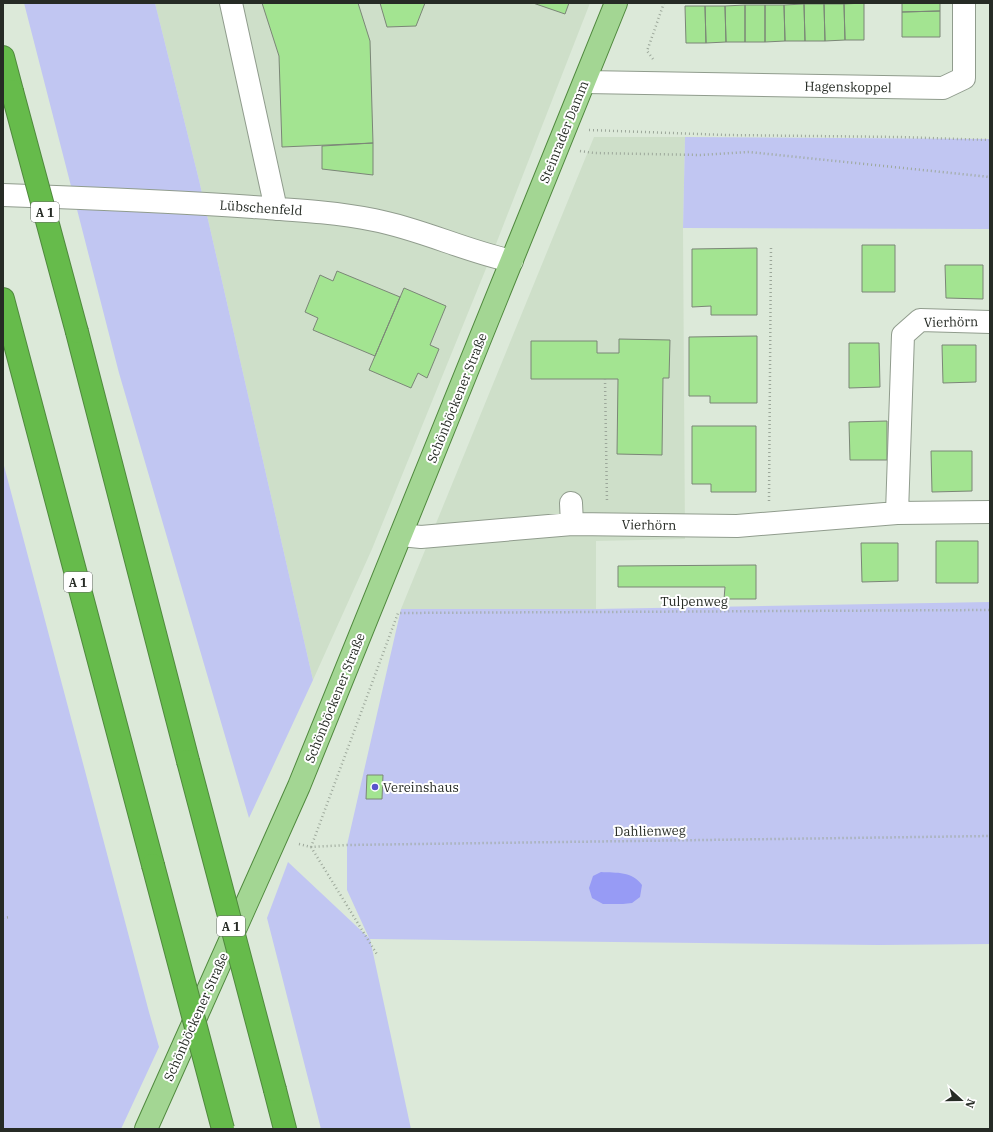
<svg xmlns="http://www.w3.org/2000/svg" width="993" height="1132" font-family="'IBM Plex Serif',serif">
  <rect width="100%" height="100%" fill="#dce9d9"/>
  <path fill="#cedfc9" d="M155,3H590L496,244L372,549L313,680L199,180Z
    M594,137H685L683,228L685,539L596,541V609H401Z"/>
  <path fill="#c1c6f2" d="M24,3H155L199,180L313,680L249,818L119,373Z
    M685,137L990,139V229L683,228Z
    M3,462L149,1012L159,1047L121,1129H3Z
    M990,602V944L878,945L370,939L411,1129H321L267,918L288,862L369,938L347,890V845L401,609H596Z"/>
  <path fill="#979bf5" d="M601,872C617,873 632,871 642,885L640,897L632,903L623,904H603L592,898L589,888L593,876Z"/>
  <path fill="#a3e491" stroke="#7b8677" d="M262,3H358L370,41L373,143L282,147L279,56Z
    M380,3H425L416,26L387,27Z
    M533,3H569L565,14Z
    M864,3V40H845L844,4Z
    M902,3H940V11L902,12Z
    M804,4L805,41H785L784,5Z
    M804,4H824L825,41H805Z
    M824,4H844L845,40L825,41Z
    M745,5V42H726L725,6Z
    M745,5H765V42H745Z
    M765,5H784L785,41L765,42Z
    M685,6H705L706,43H686Z
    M705,6H725L726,42L706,43Z
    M940,11V37H902V12Z
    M373,143V175L322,169V146Z
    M862,245H895V292H862Z
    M757,248V315H711V306L692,307V249Z
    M945,265H983V299L946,298Z
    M337,271L400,297L375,356L313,330L318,318L305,312L320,275L333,281Z
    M404,288L446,306L430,345L439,349L427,378L418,373L411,388L369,370Z
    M757,336V403H710V396H689V337Z
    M619,339L670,340L669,378H663L662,455L617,454L618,379H531V341H597V353H619Z
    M849,343H879L880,387L849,388Z
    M942,345H976V382L943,383Z
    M887,421V460H850L849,422Z
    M692,426H756V492H711V484H692Z
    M931,451H972V491L932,492Z
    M936,541H978V583H936Z
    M861,543H898V581L862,582Z
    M756,565V599H724L725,587H618V566Z
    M367,775H383L382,799H366Z"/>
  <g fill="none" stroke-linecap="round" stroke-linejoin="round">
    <defs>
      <path id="minor" d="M231,3L276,209
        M585,82L943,88L964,78V3
        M3,195C87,198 170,201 253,207C294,210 334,212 374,220C421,229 465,251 512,261
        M571,503L572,524
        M897,513L903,335L920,320L990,322
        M401,535L421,537L572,524L737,526L897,513L990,512"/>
      <path id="major" d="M146,1129L299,786L616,3"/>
      <path id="highway" d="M3,57L12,91
        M3,299L153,865
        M77,332L188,761
        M275,1090L285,1129"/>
    </defs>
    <use href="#minor" stroke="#909c8d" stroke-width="24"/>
    <use href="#major" stroke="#50893e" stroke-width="24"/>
    <use href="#highway" stroke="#50893e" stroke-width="24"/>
    <path stroke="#9ca79a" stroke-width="2.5" stroke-dasharray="1 3" stroke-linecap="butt" d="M653,59L647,51L664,3
      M589,130L726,135L899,137L990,140
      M580,151L594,153L700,155L749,152L990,177
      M605,379L607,503
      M769,501L771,245
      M299,844L311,847L347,845L990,836
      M311,847L398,613L990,610
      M311,847L378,956
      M3,918L10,917"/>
    <use href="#minor" stroke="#fff" stroke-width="22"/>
    <use href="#major" stroke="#a3d693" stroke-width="22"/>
    <use href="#highway" stroke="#66bb4b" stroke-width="22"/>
    <defs>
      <path id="highway-bridge" d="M12,91L77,332
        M188,761L275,1090
        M153,865L223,1129"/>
    </defs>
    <use href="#highway-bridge" stroke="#50893e" stroke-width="24" stroke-linecap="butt"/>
    <use href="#highway-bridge" stroke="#66bb4b" stroke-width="22"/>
  </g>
  <circle fill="#5a54cc" stroke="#fff" stroke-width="1.5" cx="375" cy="787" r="4"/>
  <g text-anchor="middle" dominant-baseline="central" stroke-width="4" stroke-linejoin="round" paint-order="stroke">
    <g fill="#fff" stroke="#676b66" stroke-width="1">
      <rect x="31" y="202" width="28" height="20" rx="3"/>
      <rect x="64" y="572" width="28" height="20" rx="3"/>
      <rect x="217" y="916" width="28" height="20" rx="3"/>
    </g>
    <g font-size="12" font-weight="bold" fill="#262b25">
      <text x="45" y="212">A 1</text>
      <text x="78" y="582">A 1</text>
      <text x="231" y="926">A 1</text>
    </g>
    <g font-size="13" fill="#262b25" stroke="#fff">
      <text transform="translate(848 87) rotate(1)">Hagenskoppel</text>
      <text transform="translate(564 132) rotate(-68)">Steinrader Damm</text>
      <text transform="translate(261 208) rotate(4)">Lübschenfeld</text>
      <text transform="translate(951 322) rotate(-1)">Vierhörn</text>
      <text transform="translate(457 398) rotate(-68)">Schönböckener Straße</text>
      <text transform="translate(649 525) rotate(1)">Vierhörn</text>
      <text x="694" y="601">Tulpenweg</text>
      <text transform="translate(335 698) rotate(-68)">Schönböckener Straße</text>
      <text transform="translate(650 831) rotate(-1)">Dahlienweg</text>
      <text transform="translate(196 1017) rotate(-66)">Schönböckener Straße</text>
    </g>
    <g font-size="13" fill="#262b25" stroke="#fff" text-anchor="start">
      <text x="383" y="787">Vereinshaus</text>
    </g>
  </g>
  <rect width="993" height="1132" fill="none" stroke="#262b25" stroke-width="8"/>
  <g transform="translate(961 1100) rotate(111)" stroke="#ffffff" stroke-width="3" paint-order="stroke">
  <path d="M0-3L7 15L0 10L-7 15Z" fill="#262b25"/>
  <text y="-6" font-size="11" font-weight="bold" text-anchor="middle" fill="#262b25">N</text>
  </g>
</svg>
